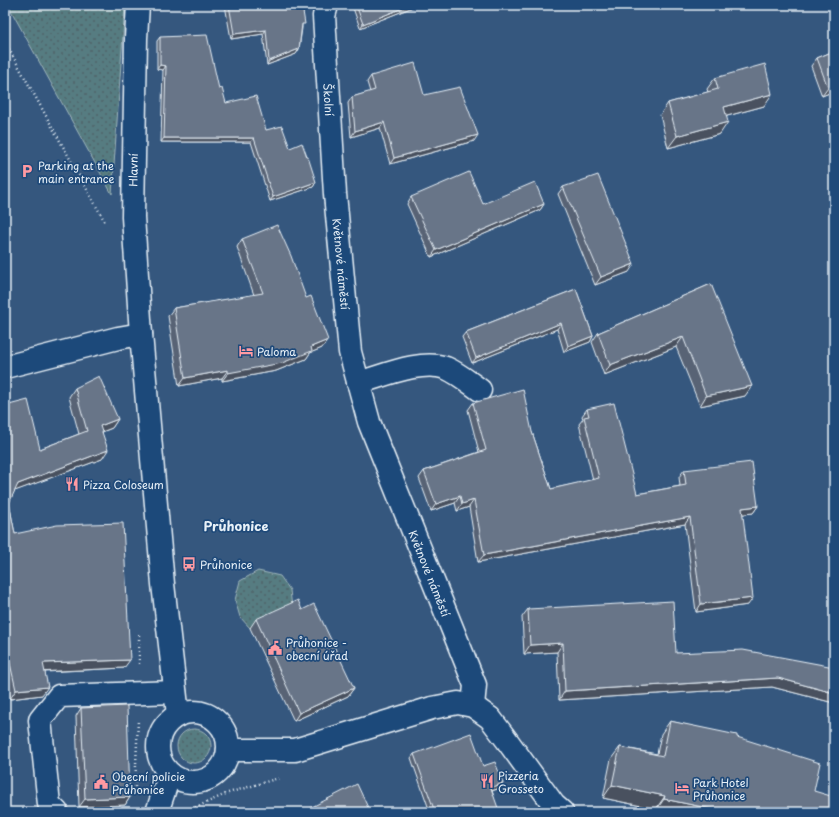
<svg xmlns="http://www.w3.org/2000/svg" width="839" height="817" font-family="'Playpen Sans',sans-serif">
  <defs>
    <pattern id="grass-dots" width="8" height="8" patternUnits="userSpaceOnUse"><rect width="8" height="8" fill="#567b81"/><path d="M2 2h.1M6 6h.1" fill="none" stroke="#4f6468" stroke-width="1.8" stroke-linecap="round"/></pattern>
  </defs>
  <rect width="100%" height="100%" fill="#35577e"/>
  <filter id="ink" filterUnits="userSpaceOnUse"><feTurbulence type="fractalNoise" baseFrequency=".025" numOctaves="2"/><feDisplacementMap in="SourceGraphic" scale="8" xChannelSelector="R" yChannelSelector="G"/><feConvolveMatrix kernelMatrix="1 2 1 2 8 2 1 2 1" color-interpolation-filters="sRGB"/></filter>
  <g filter="url(#ink)">
    <path fill="url(#grass-dots)" stroke="#9fb6bc" d="M8,5H125L112,194Z
      M258,571L280,576L290,590L292,608L250,628L240,617L235,600L240,581Z
      M177 746a17 17 0 1 1 34 0a17 17 0 1 1-34 0Z"/>
    <g fill="none" stroke-linecap="round" stroke-linejoin="round">
      <defs>
        <g id="minor">
          <path d="M138,5L136,38L133,217L141,334L163,584L178,715"/>
          <path id="s1" d="M327,5L324,16L335,194L350,352L369,422L475,685L473,706"/>
          <path d="M5,367L118,338L141,334"/>
          <path d="M358,383C383,376 421,359 446,368C458,373 470,383 480,390"/>
          <circle cx="193" cy="747" r="35"/>
          <path d="M228,750H295L432,708L458,703L473,706L490,718L506,739L554,805L562,812"/>
          <path d="M57,812L49,804L40,720L59,696L175,692"/>
          <path d="M157,812L170,774"/>
        </g>
      </defs>
      <use href="#minor" stroke="#e8f1f8" stroke-width="25"/>
      <path stroke="#e8f1f8" stroke-width="2.5" stroke-dasharray="1 3" stroke-linecap="butt" d="M5,42L105,222
        M139,635V667
        M135,787L138,720
        M189,812L190,810L228,793L279,778"/>
      <use href="#minor" stroke="#1f4a7a" stroke-width="22"/>
    </g>
    <path fill="#596475" stroke="#e8f1f8" d="M225,5H302V28L299,49L296,54L267,65L263,34L231,39Z
      M352,5H418L360,28Z
      M160,37L219,89L226,103L266,130L290,148L316,182L313,187L270,201L251,142H161L163,70L157,69V41Z
      M834,51V91L822,96L811,66L817,58Z
      M371,76L424,95L474,141L390,164L380,128L351,137L348,103L352,97L370,92L367,82Z
      M715,78L764,106L727,116L720,134L668,148L660,115L668,103L708,92L707,89Z
      M563,187L629,272L595,285L558,194Z
      M411,197L483,204H544L540,210L431,257L407,204Z
      M242,239L322,348L310,353L306,359L276,371L222,381V378L179,386L168,316L174,308L254,295L237,247Z
      M711,284L745,396L700,406L676,347L604,375L592,342L598,333Z
      M576,289L593,336L590,342L564,352L557,329L472,363L462,337L466,332Z
      M75,388L118,419L112,428L102,432V459L14,491L9,503L15,534L124,668L45,672L42,695L10,699L5,677V406L40,449L79,434L69,397Z
      M473,403L532,432L551,489L593,480L579,424L583,419L582,416L587,409L637,494L680,486L679,477L684,470L758,506L753,513L742,514L748,605L696,612L685,524L478,562L469,507L457,511L455,503L431,511L419,478L424,471L479,452L468,410Z
      M528,609L676,653L834,667V703L772,687L559,700L557,652L524,654L522,617Z
      M302,610L354,688L348,696L294,721L250,628L256,619Z
      M81,708L130,797L125,805L79,807L76,716Z
      M670,721L737,737L814,791L833,812H655L656,809L603,798L611,759L620,747L657,754L661,734Z
      M414,754L503,783L500,788L492,791L498,812H430L411,758Z"/>
    <path fill="#49515f" stroke="#e8f1f8" d="M410,5H418L360,28L363,24Z
      M266,30L263,34L231,39L234,34Z
      M299,49L296,54L267,65L269,61Z
      M160,65L166,66L163,70L157,69Z
      M834,85V91L822,96L828,88Z
      M772,94L764,106L716,119L724,107Z
      M384,122L380,128L351,137L355,131Z
      M728,122L720,134L668,148L677,136Z
      M478,135L474,141L390,164L394,158Z
      M164,138H254L251,142H161Z
      M316,182L313,187L270,201L273,197Z
      M544,204L540,210L431,257L436,250Z
      M634,264L629,272L595,285L601,277Z
      M561,323L557,329L472,363L476,358Z
      M593,336L590,342L564,352L568,346Z
      M683,337L676,347L604,375L610,365Z
      M328,340L322,348L310,353L306,359L276,371L222,381L228,373L311,347Z
      M228,370L222,378L179,386L185,378Z
      M752,386L745,396L700,406L706,396Z
      M118,419L112,428L94,435L100,426Z
      M108,450L102,459L12,492L18,484Z
      M460,496L455,503L431,511L436,504Z
      M474,500L469,507L457,511L462,504Z
      M758,506L753,513L736,515L742,508Z
      M690,517L685,524L478,562L484,555Z
      M753,598L748,605L696,612L701,604Z
      M563,643L557,652L524,654L530,645Z
      M130,660L124,668L37,672L43,663Z
      M778,678L834,693V703L772,687L559,700L565,691Z
      M48,687L42,695L10,699L16,690Z
      M354,688L348,696L294,721L299,713Z
      M503,783L500,788L488,792L491,788Z
      M612,785L665,796L656,809L603,798Z
      M130,797L125,805L79,807L85,799Z
      M664,799L726,812H655Z"/>
    <path fill="#687488" stroke="#e8f1f8" d="M229,5H302L305,24H302L299,49L269,61L266,30L234,34Z
      M356,5H410L363,24Z
      M207,35L219,89L222,88L226,103L256,96L266,130L282,126L290,148L302,143L307,157H308L316,182L273,197L254,138H164L166,66L160,65V37Z
      M834,51V85L828,88L817,58Z
      M415,63L424,95L460,87L478,135L394,158L384,122L355,131L352,97L375,90L371,76Z
      M765,64L772,94L724,107L728,122L677,136L668,103L718,89L715,78Z
      M469,172L483,204L535,182L544,204L436,250L411,197Z
      M598,175L634,264L601,277L563,187Z
      M277,225L291,256L306,298L311,296L328,340L311,347L312,351L282,363L228,373V370L185,378L174,308L263,293L242,239Z
      M711,284L752,386L706,396L683,337L610,365L598,333Z
      M576,289L593,336L568,346L561,323L476,358L466,332Z
      M99,376L118,419L100,426L108,450L18,484L9,503L15,534L57,525L123,523L130,660L43,663L48,687L16,690L5,641V406L28,400L40,449L87,431L75,388Z
      M523,389L532,432L551,489L599,478L584,417L589,416L587,409L614,403L637,494L686,485L684,470L752,462L758,506L742,508L753,598L701,604L690,517L484,555L474,500L462,504L460,496L436,504L424,471L486,450L473,403Z
      M298,600L302,610L314,604L354,688L299,713L256,619Z
      M673,601L676,653L743,650L834,667V693L778,678L565,691L563,643L530,645L528,609Z
      M127,706L130,797L85,799L81,708Z
      M670,721L737,735V737L820,763L814,791L834,797L833,812H726L664,799L665,796L612,785L620,747L663,756Z
      M471,733L483,766L495,762L503,783L491,788L499,811L496,812H435L414,754Z
      M357,784L370,812H302Z
      M279,808L282,812H272Z"/>
  </g>
  <defs>
    <symbol id="parking-bare" viewBox="-9 -9 18 18"><path d="M-3.5-5.5H1a3.5 3.5 0 0 1 0 7H-1V5.5H-3.5ZM-1-3.4V-.6H.8a1.4 1.4 0 0 0 0-2.8Z" fill="#ff9aa2" stroke="#1f4a7a" stroke-width="2.5" paint-order="stroke"/></symbol>
    <symbol id="hotel-bare" viewBox="-9 -9 18 18"><path d="M-6-4.5h1.5V1H6V5H4.5V3h-9V5H-6ZM-4 0a1.8 1.8 0 1 1 3.6 0ZM.5 0V-2.5h3Q6-2.5 6 0Z" fill="#ff9aa2" stroke="#1f4a7a" stroke-width="2.5" paint-order="stroke"/></symbol>
    <symbol id="restaurant-bare" viewBox="-9 -9 18 18"><path d="M-5-6h1v4h1v-4h1v4h1v-4h1v5L-1.5 .5V6h-2V.5L-5-1ZM5-6V6H3V1.5H1.5Q1.5-4 5-6Z" fill="#ff9aa2" stroke="#1f4a7a" stroke-width="2.5" paint-order="stroke"/></symbol>
    <symbol id="bus-bare" viewBox="-9 -9 18 18"><path d="M-5-6H5V4H4V6H2V4H-2V6H-4V4H-5ZM-3.5-4V0h7V-4ZM-3.5 1.2v1.5H-2V1.2ZM2 1.2v1.5H3.5V1.2Z" fill="#ff9aa2" stroke="#1f4a7a" stroke-width="2.5" paint-order="stroke"/></symbol>
    <symbol id="civic-bare" viewBox="-9 -9 18 18"><path d="M-.6-6.5H3V-4.5H.6V-3L4-1V1h2V6H-6V1h2V-1L-.6-3ZM-1.2 2.5V6h2.4V2.5Z" fill="#ff9aa2" stroke="#1f4a7a" stroke-width="2.5" paint-order="stroke"/></symbol>
  </defs>
  <g fill-rule="evenodd">
    <use href="#parking-bare" x="17" y="161" width="20" height="20"/>
    <use href="#hotel-bare" x="236" y="341" width="20" height="20"/>
    <use href="#restaurant-bare" x="62" y="474" width="20" height="20"/>
    <use href="#bus-bare" x="179" y="554" width="20" height="20"/>
    <use href="#civic-bare" x="265" y="638" width="20" height="20"/>
    <use href="#restaurant-bare" x="477" y="771" width="20" height="20"/>
    <use href="#civic-bare" x="91" y="772" width="20" height="20"/>
    <use href="#hotel-bare" x="672" y="778" width="20" height="20"/>
  </g>
  <g text-anchor="middle" dominant-baseline="central" stroke-width="3.5" stroke-linejoin="round" paint-order="stroke">
    <g font-size="11" fill="#e8f1f8" stroke="#1f4a7a">
      <text stroke="none"><textPath href="#s1" startOffset="95">Školní</textPath></text>
      <text transform="translate(133 170) rotate(-89)">Hlavní</text>
      <text stroke="none"><textPath href="#s1" startOffset="260">Květnové náměstí</textPath></text>
      <text stroke="none"><textPath href="#s1" startOffset="584">Květnové náměstí</textPath></text>
    </g>
    <g font-size="11" fill="#e8f1f8" stroke="#1f4a7a" text-anchor="start">
      <text x="38" y="165">Parking at the<tspan x="38" dy="13">main entrance</tspan></text>
      <text x="257" y="351">Paloma</text>
      <text x="83" y="484">Pizza Coloseum</text>
      <text x="200" y="564">Průhonice</text>
      <text x="286" y="642">Průhonice -<tspan x="286" dy="13">obecní úřad</tspan></text>
      <text x="498" y="775">Pizzeria<tspan x="498" dy="13">Grosseto</tspan></text>
      <text x="112" y="776">Obecní policie<tspan x="112" dy="13">Průhonice</tspan></text>
      <text x="693" y="782">Park Hotel<tspan x="693" dy="13">Průhonice</tspan></text>
    </g>
    <g font-size="13" font-weight="bold" fill="#e8f1f8" stroke="#1f4a7a">
      <text x="236" y="525">Průhonice</text>
    </g>
  </g>
  <rect width="839" height="817" fill="none" stroke="#1f4a7a" stroke-width="20"/>
  <rect x="10" y="10" width="819" height="797" fill="none" stroke="#e8f1f8" stroke-width="1.5" filter="url(#ink)"/>
</svg>
